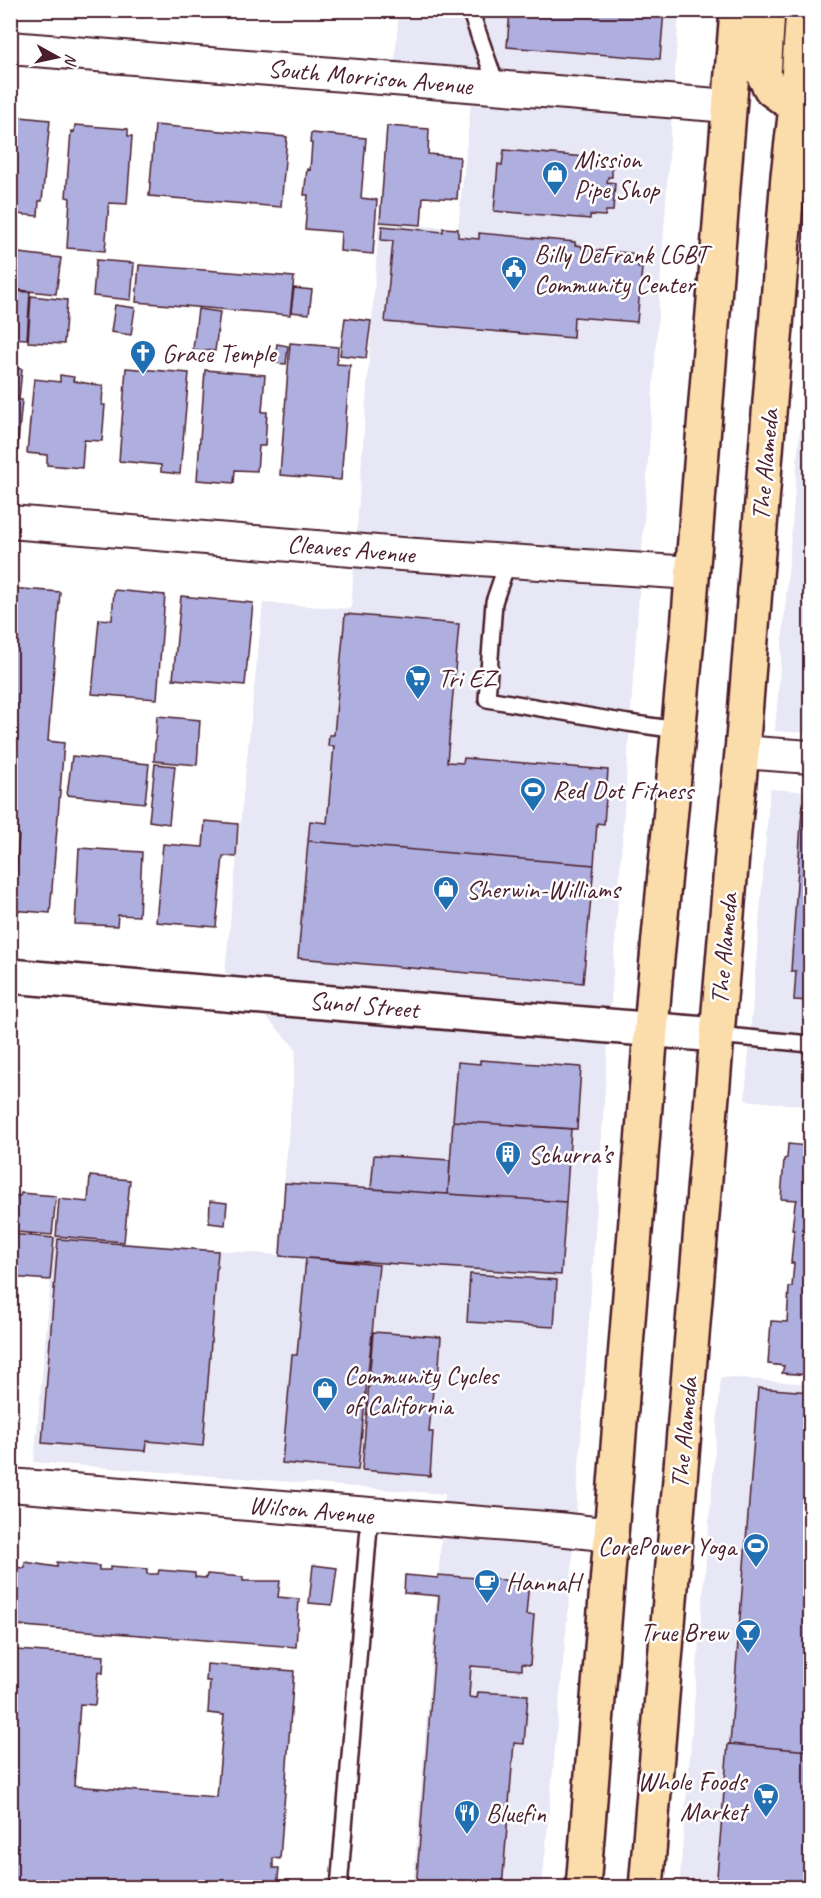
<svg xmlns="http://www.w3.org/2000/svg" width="821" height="1898" font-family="Caveat,sans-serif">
  <rect width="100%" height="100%" fill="#fff"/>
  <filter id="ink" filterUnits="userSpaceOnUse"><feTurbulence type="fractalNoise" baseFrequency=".0167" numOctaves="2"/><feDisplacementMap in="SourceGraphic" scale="12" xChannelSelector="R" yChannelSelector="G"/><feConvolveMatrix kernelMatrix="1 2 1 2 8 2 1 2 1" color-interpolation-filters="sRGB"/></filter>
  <g filter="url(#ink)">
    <path fill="#e7e7f5" d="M399,11H679L572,1567L542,1887H413L445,1494L34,1462L55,1237L278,1255L296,1049L225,972L263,603L351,609L379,224L458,228L471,104L392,97Z
      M810,307V733L775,731Z
      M770,789L810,792V1106L745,1100Z
      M721,1377L810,1384V1691L806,1750L810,1751V1887L679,1888Z"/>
    <path fill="#aeaedf" stroke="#4a1f2b" stroke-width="1.5" d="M510,10H664L660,59L507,47Z
      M10,116L50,120L42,201H39L38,216L16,214L15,226H10Z
      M75,125L128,129V136H132L127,204L109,203L105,251L67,248L70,198L66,197L71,131L74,132Z
      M155,125L287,137L281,207L149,196Z
      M387,126L429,129L428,154L460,157L457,199L423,197L421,225L380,222Z
      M311,133L366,138L361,198L377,200L373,254L340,251L341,232L305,229L308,195H304L307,169L310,170L312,143H310Z
      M504,150L586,157V164L612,167V177H608L607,182L615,183L613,211H606L605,216L590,215V219L494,211L498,164L502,165Z
      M382,226L443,232V228L458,229V237L479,239V233L575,242V245L582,246V249L640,254L638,268H642L637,322L574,317L573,338L385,322L393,241L381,240Z
      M10,252L61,258L56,294L10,289Z
      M96,260L134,263L131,300L93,296Z
      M139,265L294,277L290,315L136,302Z
      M294,288L312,290L309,314L291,312Z
      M10,291L30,292L27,339L10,338Z
      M31,296L67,300L64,344L28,342Z
      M115,305L135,308L131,335L111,332Z
      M198,309L220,312L215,351L193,349Z
      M345,318L371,321L366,358L340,355Z
      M290,343L338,347L337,364L350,365L341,480L280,475Z
      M277,344L288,346L286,364L274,363Z
      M10,368L22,369L19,400H22L17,454L10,453Z
      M126,368L189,373L180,474L161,472V465L119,461Z
      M205,370L265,375L262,412H267L265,446H259L257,471L235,470L234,483L197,480Z
      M60,375L74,377L73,381L103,386L102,405H105L102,441L84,440L82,468L47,465V455L27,453L34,379L60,382Z
      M10,588L60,592L48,741L64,743L50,913L10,910V889H15L19,834L10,833Z
      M114,590L165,595L157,699L92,694L99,619L112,620Z
      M181,596L253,603L245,685L173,679Z
      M345,614L459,624L447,762L463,763L464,758L608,770L604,824L597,823L594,865L308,841L310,821L327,823L334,746H328L329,735H334Z
      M157,716L200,720L197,765L154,761Z
      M72,756L149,764L145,803L67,795Z
      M155,764L175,766L169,824L149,821Z
      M802,810H810V1001L794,1000L796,971H791Z
      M205,821L238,824L236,857L223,856L216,927L156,922L163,844L203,847Z
      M308,841L594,865L583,983L298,958Z
      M79,848L142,852L139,916L118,915L117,926L75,924Z
      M480,1060L581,1067L577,1129L453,1121L458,1062L480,1064Z
      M453,1121L571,1129L566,1202L448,1194Z
      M809,1127L810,1372L809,1375L782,1373L784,1366L768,1364L771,1321L787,1322L789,1287H792L794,1263H791L794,1230H792L795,1203H796L797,1200L781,1199L784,1159L787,1158L788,1144L808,1146Z
      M374,1155L450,1160L448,1194L371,1189Z
      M90,1176L130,1180L124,1242L56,1236L59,1199L88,1202Z
      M285,1183L566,1202L561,1275L280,1256Z
      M21,1193L56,1196L52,1235L16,1232V1230L10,1229V1195L20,1196Z
      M210,1201L227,1203L225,1225L209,1223Z
      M10,1234L54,1238L50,1280L10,1277Z
      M58,1239L218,1251L203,1446L147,1441L146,1451L42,1443Z
      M306,1258L379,1265L358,1470L282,1463L292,1355H297Z
      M470,1274L557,1280L554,1327L467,1322Z
      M373,1332L441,1337L438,1379H434L429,1432H433L430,1476L362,1470Z
      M758,1388L810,1392V1751L730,1744Z
      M25,1562L57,1567V1562L99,1566V1570H110V1566L147,1569V1574H158L159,1570L195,1573V1577L206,1578L207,1574L243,1577V1581H280L278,1597L299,1599L296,1647L10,1625V1567L25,1568Z
      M313,1565L337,1568L332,1605L309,1603Z
      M405,1575L438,1578V1575L529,1582L526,1615H534L530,1665L522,1664V1670L471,1666L469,1697L477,1698L478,1692L528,1695L524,1744L514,1743L502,1888H416L439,1596L404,1593Z
      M16,1650L104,1656L103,1673L98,1672L95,1705L80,1704L74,1786L217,1797L224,1715L208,1713L210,1681H206L207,1664L294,1671L280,1859L273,1858V1868H279L277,1888H10V1726Z
      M728,1744L810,1751V1888H716Z"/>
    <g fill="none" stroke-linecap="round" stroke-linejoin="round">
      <defs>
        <path id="service" d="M470,10L497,87
          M508,561L494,602L487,699L628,723L678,730
          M717,1035L810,1044
          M339,1888L370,1515"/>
        <path id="minor" d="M10,48L729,106
          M10,522L401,554L692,573
          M742,752L810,757
          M10,1485L558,1529L612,1535"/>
        <path id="tertiary" d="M10,976L717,1035"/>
        <path id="primary" d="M768,10L764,76L771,89L796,107
          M583,1888L655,980L688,628L737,10
          M646,1888L734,831L742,752L788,176L796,107L803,10"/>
      </defs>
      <use href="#service" stroke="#4a1f2b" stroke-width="20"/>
      <use href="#minor" stroke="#4a1f2b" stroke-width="36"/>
      <use href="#tertiary" stroke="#4a1f2b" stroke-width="38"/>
      <use href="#primary" stroke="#4a1f2b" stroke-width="38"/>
      <use href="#service" stroke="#fff" stroke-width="15"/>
      <use href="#minor" stroke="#fff" stroke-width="32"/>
      <use href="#tertiary" stroke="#fff" stroke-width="33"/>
      <use href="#primary" stroke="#fbddab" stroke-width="33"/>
    </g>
  </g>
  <defs>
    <symbol id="shop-pin" viewBox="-11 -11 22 30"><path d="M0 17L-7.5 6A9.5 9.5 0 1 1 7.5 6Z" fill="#1f6fb2" stroke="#fff"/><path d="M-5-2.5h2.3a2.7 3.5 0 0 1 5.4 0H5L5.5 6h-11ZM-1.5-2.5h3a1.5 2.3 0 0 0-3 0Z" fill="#fff"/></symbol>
    <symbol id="civic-pin" viewBox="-11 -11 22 30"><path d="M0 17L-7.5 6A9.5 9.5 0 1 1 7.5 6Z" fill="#1f6fb2" stroke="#fff"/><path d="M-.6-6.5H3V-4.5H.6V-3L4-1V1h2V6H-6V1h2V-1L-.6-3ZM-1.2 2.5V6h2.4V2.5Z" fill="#fff"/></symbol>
    <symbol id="church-pin" viewBox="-11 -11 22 30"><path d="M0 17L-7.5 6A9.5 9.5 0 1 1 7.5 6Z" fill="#1f6fb2" stroke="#fff"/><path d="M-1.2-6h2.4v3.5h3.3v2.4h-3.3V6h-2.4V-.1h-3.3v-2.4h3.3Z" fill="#fff"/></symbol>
    <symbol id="supermarket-pin" viewBox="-11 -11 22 30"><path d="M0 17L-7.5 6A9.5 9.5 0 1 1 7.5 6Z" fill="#1f6fb2" stroke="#fff"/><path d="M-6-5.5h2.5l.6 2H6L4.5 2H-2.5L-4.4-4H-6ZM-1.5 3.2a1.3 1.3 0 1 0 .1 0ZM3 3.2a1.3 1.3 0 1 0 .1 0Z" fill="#fff"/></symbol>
    <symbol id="stadium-pin" viewBox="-11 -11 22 30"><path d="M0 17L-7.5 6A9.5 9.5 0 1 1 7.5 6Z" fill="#1f6fb2" stroke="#fff"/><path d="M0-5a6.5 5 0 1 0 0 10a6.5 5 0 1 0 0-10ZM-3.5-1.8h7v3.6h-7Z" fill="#fff"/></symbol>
    <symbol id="building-pin" viewBox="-11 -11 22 30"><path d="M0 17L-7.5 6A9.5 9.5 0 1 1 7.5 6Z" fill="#1f6fb2" stroke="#fff"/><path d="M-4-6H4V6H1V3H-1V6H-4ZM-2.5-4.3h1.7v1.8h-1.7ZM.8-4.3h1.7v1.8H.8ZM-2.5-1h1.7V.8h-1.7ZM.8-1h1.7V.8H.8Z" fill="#fff"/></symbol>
    <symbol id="cafe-pin" viewBox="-11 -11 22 30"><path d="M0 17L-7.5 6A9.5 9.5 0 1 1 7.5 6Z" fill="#1f6fb2" stroke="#fff"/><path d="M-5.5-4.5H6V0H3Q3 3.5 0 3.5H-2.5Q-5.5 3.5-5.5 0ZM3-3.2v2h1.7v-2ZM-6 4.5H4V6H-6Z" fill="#fff"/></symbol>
    <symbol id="bar-pin" viewBox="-11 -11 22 30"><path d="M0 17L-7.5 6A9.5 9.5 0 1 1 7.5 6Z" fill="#1f6fb2" stroke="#fff"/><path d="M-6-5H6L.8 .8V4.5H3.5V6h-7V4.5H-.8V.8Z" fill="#fff"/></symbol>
    <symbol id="restaurant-pin" viewBox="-11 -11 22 30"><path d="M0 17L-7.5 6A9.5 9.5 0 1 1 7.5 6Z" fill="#1f6fb2" stroke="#fff"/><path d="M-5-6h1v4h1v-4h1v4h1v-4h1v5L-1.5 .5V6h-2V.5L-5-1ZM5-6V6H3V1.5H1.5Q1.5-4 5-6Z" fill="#fff"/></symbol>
  </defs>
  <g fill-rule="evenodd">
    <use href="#shop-pin" x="540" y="159" width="30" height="40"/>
    <use href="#civic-pin" x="499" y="254" width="30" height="40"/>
    <use href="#church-pin" x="128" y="338" width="30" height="40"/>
    <use href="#supermarket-pin" x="403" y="663" width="30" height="40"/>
    <use href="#stadium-pin" x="518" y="775" width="30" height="40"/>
    <use href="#shop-pin" x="431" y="874" width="30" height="40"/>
    <use href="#building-pin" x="493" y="1139" width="30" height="40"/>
    <use href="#shop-pin" x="310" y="1375" width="30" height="40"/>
    <use href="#stadium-pin" x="741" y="1531" width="30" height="40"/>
    <use href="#cafe-pin" x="472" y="1567" width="30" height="40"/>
    <use href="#bar-pin" x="733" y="1617" width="30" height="40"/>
    <use href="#supermarket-pin" x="751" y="1781" width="30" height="40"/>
    <use href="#restaurant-pin" x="452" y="1798" width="30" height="40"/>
  </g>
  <g text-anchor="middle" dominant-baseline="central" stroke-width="5" stroke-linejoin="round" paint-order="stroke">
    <g font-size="26" fill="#4a1f2b" stroke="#fff">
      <text transform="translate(370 77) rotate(5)">South Morrison Avenue</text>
      <text transform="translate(765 465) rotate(-85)">The Alameda</text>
      <text transform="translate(351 549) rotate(5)">Cleaves Avenue</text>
      <text transform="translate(724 949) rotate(-85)">The Alameda</text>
      <text transform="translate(364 1005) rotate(5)">Sunol Street</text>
      <text transform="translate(684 1433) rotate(-85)">The Alameda</text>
      <text transform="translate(311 1510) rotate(5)">Wilson Avenue</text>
    </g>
    <g font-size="26" fill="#4a1f2b" stroke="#fff" text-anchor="start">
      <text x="574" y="159">Mission<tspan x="574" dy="30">Pipe Shop</tspan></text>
      <text x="534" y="254">Billy DeFrank LGBT<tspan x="534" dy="30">Community Center</tspan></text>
      <text x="162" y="353">Grace Temple</text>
      <text x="438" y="678">Tri EZ</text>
      <text x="552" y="790">Red Dot Fitness</text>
      <text x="466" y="889">Sherwin-Williams</text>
      <text x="528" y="1154">Schurra’s</text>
      <text x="344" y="1375">Community Cycles<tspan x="344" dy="30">of California</tspan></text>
      <text x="736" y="1546" text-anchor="end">CorePower Yoga</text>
      <text x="506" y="1582">HannaH</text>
      <text x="728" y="1632" text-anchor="end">True Brew</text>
      <text x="746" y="1781" text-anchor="end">Whole Foods<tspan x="746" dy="30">Market</tspan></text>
      <text x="486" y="1813">Bluefin</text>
    </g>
  </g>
  <rect width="821" height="1898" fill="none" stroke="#fff" stroke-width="36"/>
  <rect x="18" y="18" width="785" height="1862" fill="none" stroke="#4a1f2b" stroke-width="2" filter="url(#ink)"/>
  <g transform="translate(57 57) rotate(98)" stroke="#ffffff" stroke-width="4.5" paint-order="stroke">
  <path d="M0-4.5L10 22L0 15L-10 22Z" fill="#4a1f2b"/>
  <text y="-9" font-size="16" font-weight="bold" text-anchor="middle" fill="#4a1f2b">N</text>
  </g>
</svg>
